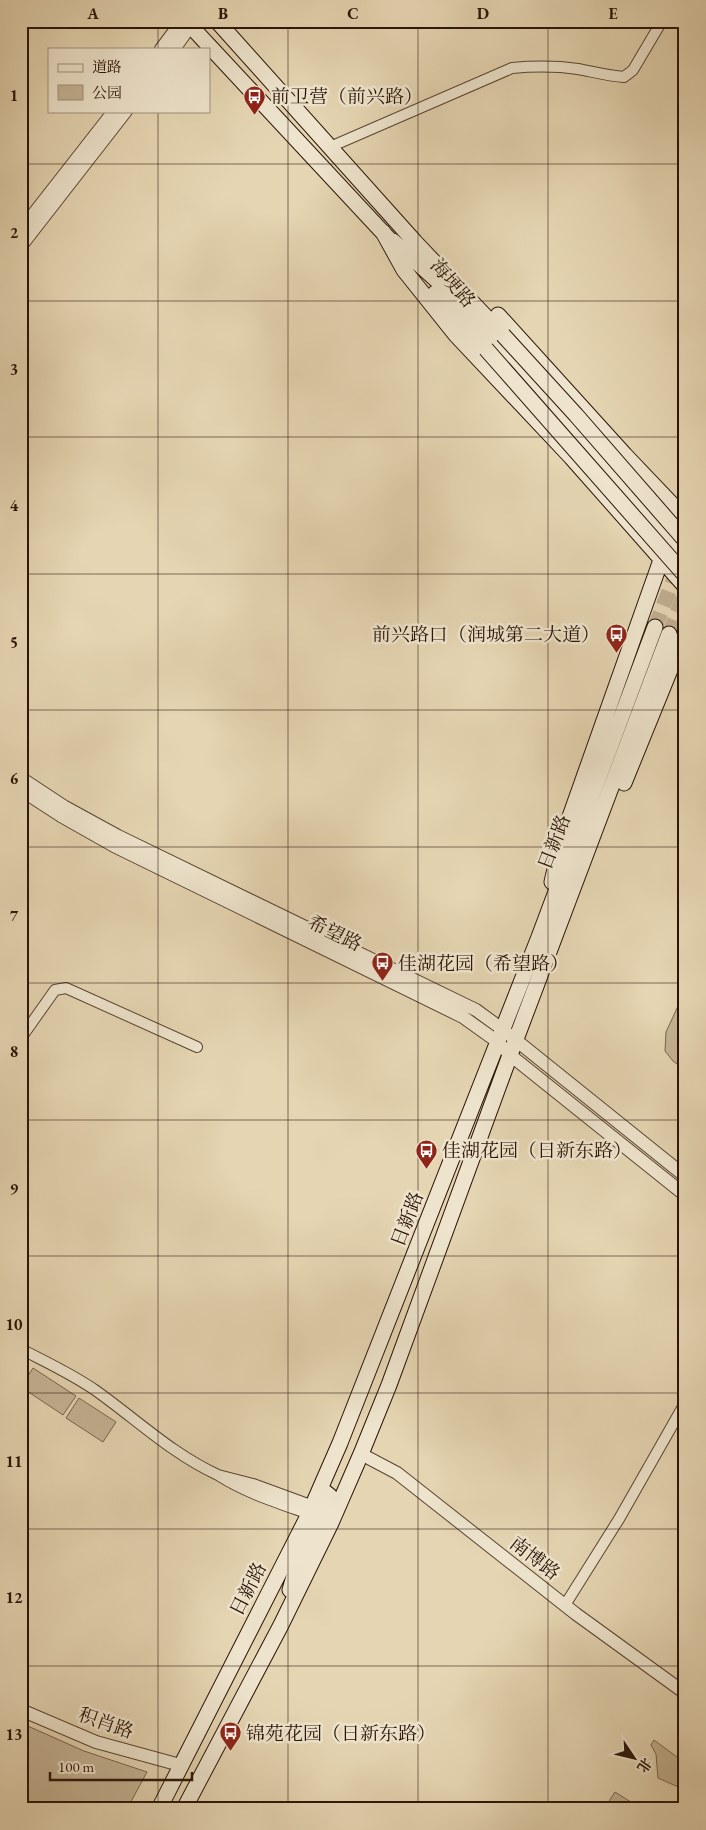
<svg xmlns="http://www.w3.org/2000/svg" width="706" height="1830" font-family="'EB Garamond','Noto Serif SC',serif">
  <rect width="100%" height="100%" fill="#e5d5b2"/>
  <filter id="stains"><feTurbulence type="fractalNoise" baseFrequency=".004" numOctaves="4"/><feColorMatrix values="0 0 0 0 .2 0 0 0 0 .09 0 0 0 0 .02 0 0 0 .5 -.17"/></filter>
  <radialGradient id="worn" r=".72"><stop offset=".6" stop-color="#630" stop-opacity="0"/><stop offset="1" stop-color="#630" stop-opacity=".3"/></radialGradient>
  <path fill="#c5b495" stroke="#78644e" d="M678,1006L685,1009V1070L673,1061L665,1051L666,1032Z
    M33,1368L76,1396L63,1415L21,1387Z
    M79,1398L116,1422L103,1442L66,1418Z
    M21,1723L84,1751L147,1772L127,1809H21Z
    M654,1740L685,1763V1790L658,1778L656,1754L651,1745Z
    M615,1792L634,1804L632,1809H619L617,1807L615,1809H604Z"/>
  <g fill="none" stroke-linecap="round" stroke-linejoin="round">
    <path stroke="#c0ae90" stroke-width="15" stroke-dasharray="15 8" stroke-linecap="butt" d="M655,627L685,550
      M669,634L685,592"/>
    <defs>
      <path id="minor" d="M330,147L512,68C534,66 557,66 578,69C594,72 609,76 624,77L633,70L662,21
        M21,1038L55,990L66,988L197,1047
        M21,1349C46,1362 72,1374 95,1390C136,1419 172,1454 218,1475
        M309,1514C278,1503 246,1493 218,1475L253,1484L313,1506
        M565,1605L619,1519L685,1403"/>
      <path id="tertiary" d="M161,49L182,21
        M174,49L194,21
        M21,230L114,111
        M21,246L126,111
        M21,778L65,807L118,836L476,1010L502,1029L685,1176
        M21,790L61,816L114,846L463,1017L498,1042L510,1055L685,1195
        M361,1454L397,1473L576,1614L685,1693
        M21,1710L96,1742L180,1765"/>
      <path id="secondary" d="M186,21L389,239
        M217,21L415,242L503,335
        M383,232L404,270L456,335L571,457L685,586
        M393,241L442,285L655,525L679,549L685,552
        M435,293L486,349
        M498,315L625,455L685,518
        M624,783L685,633
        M552,882L561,842L661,560L685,501
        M290,1590L299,1559L329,1500L330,1496L325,1492L316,1499
        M159,1809L309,1514L340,1443L539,937L655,627
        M184,1809L281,1625L331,1523L361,1454L389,1385L510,1055L669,634"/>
    </defs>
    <use href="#minor" stroke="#594432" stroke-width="12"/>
    <use href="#tertiary" stroke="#594432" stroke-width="14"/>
    <use href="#secondary" stroke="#2a1407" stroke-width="17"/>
    <use href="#minor" stroke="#eee4cd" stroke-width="10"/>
    <use href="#tertiary" stroke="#eee4cd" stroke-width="12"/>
    <use href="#secondary" stroke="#eee4cd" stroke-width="15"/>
    <defs>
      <path id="secondary-bridge" d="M503,335L576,415L685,540
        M486,349L685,575"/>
    </defs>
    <use href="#secondary-bridge" stroke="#2a1407" stroke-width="17" stroke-linecap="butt"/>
    <use href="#secondary-bridge" stroke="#eee4cd" stroke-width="15"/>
  </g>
  <path fill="none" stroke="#2a1407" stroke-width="1" stroke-opacity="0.55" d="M158,21V49M288,21V1809M418,21V1809M548,21V1809M158,111V1809M21,164H685M21,301H685M21,437H685M21,574H685M21,710H685M21,847H685M21,983H685M21,1120H685M21,1256H685M21,1393H685M21,1529H685M21,1666H685"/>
  <defs>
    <symbol id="bus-pin" viewBox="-11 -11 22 30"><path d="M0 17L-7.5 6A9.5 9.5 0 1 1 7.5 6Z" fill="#8f2418" stroke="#eee4cd"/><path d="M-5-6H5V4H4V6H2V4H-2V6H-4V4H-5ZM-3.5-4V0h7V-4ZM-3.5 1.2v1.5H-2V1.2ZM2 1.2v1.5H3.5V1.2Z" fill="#fff"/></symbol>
  </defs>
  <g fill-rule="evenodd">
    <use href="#bus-pin" x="242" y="84" width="25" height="34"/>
    <use href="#bus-pin" x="604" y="622" width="25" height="34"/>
    <use href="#bus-pin" x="370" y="950" width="25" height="34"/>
    <use href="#bus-pin" x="414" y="1138" width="25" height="34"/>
    <use href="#bus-pin" x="218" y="1720" width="25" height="34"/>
  </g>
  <g text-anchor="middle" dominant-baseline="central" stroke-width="5" stroke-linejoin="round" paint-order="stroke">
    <g font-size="19" fill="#2a1407" stroke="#eee4cd" text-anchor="start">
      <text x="271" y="96">前卫营（前兴路）</text>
      <text x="600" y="634" text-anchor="end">前兴路口（润城第二大道）</text>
      <text x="398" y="963">佳湖花园（希望路）</text>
      <text x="442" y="1150">佳湖花园（日新东路）</text>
      <text x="246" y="1733">锦苑花园（日新东路）</text>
    </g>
    <g font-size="19" fill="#2a1407" stroke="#eee4cd">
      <text transform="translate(453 283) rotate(49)">海埂路</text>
      <text transform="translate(554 842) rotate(-69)">日新路</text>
      <text transform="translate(335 933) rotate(26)">希望路</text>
      <text transform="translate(407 1219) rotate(-69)">日新路</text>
      <text transform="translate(535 1558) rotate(38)">南博路</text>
      <text transform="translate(248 1589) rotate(-63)">日新路</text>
      <text transform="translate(106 1723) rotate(19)">积肖路</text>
    </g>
  </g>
  <rect width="706" height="1830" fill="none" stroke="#e5d5b2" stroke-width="55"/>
  <rect x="48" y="48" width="162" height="65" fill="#eee4cd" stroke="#a0917e"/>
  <rect x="58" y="64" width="25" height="8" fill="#eee4cd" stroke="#a0917e"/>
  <text x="92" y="72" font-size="15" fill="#2a1407">道路</text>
  <rect x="58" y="85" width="25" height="15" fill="#c5b495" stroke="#a0917e"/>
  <text x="92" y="98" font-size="15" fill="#2a1407">公园</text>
  <g transform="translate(634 1758) rotate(125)" stroke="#eee4cd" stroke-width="4" paint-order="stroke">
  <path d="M0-4L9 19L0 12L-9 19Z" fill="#2a1407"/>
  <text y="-8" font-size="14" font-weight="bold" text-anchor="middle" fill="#2a1407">北</text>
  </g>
  <path d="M50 1772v8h142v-8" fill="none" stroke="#2a1407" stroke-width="2.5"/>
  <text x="58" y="1772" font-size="15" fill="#2a1407" stroke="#eee4cd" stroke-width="4" paint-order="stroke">100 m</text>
  <rect x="28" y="28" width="650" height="1774" fill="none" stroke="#2a1407" stroke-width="2"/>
  <g font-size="16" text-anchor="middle" font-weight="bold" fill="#2a1407">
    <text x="93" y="19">A</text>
    <text x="223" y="19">B</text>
    <text x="353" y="19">C</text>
    <text x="483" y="19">D</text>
    <text x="613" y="19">E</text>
    <text x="14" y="101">1</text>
    <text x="14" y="238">2</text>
    <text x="14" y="375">3</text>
    <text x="14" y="511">4</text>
    <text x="14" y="648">5</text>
    <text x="14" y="784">6</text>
    <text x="14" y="921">7</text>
    <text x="14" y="1057">8</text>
    <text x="14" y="1194">9</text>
    <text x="14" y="1330">10</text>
    <text x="14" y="1467">11</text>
    <text x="14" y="1603">12</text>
    <text x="14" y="1740">13</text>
  </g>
  <rect width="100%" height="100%" filter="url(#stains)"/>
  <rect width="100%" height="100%" fill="url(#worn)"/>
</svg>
